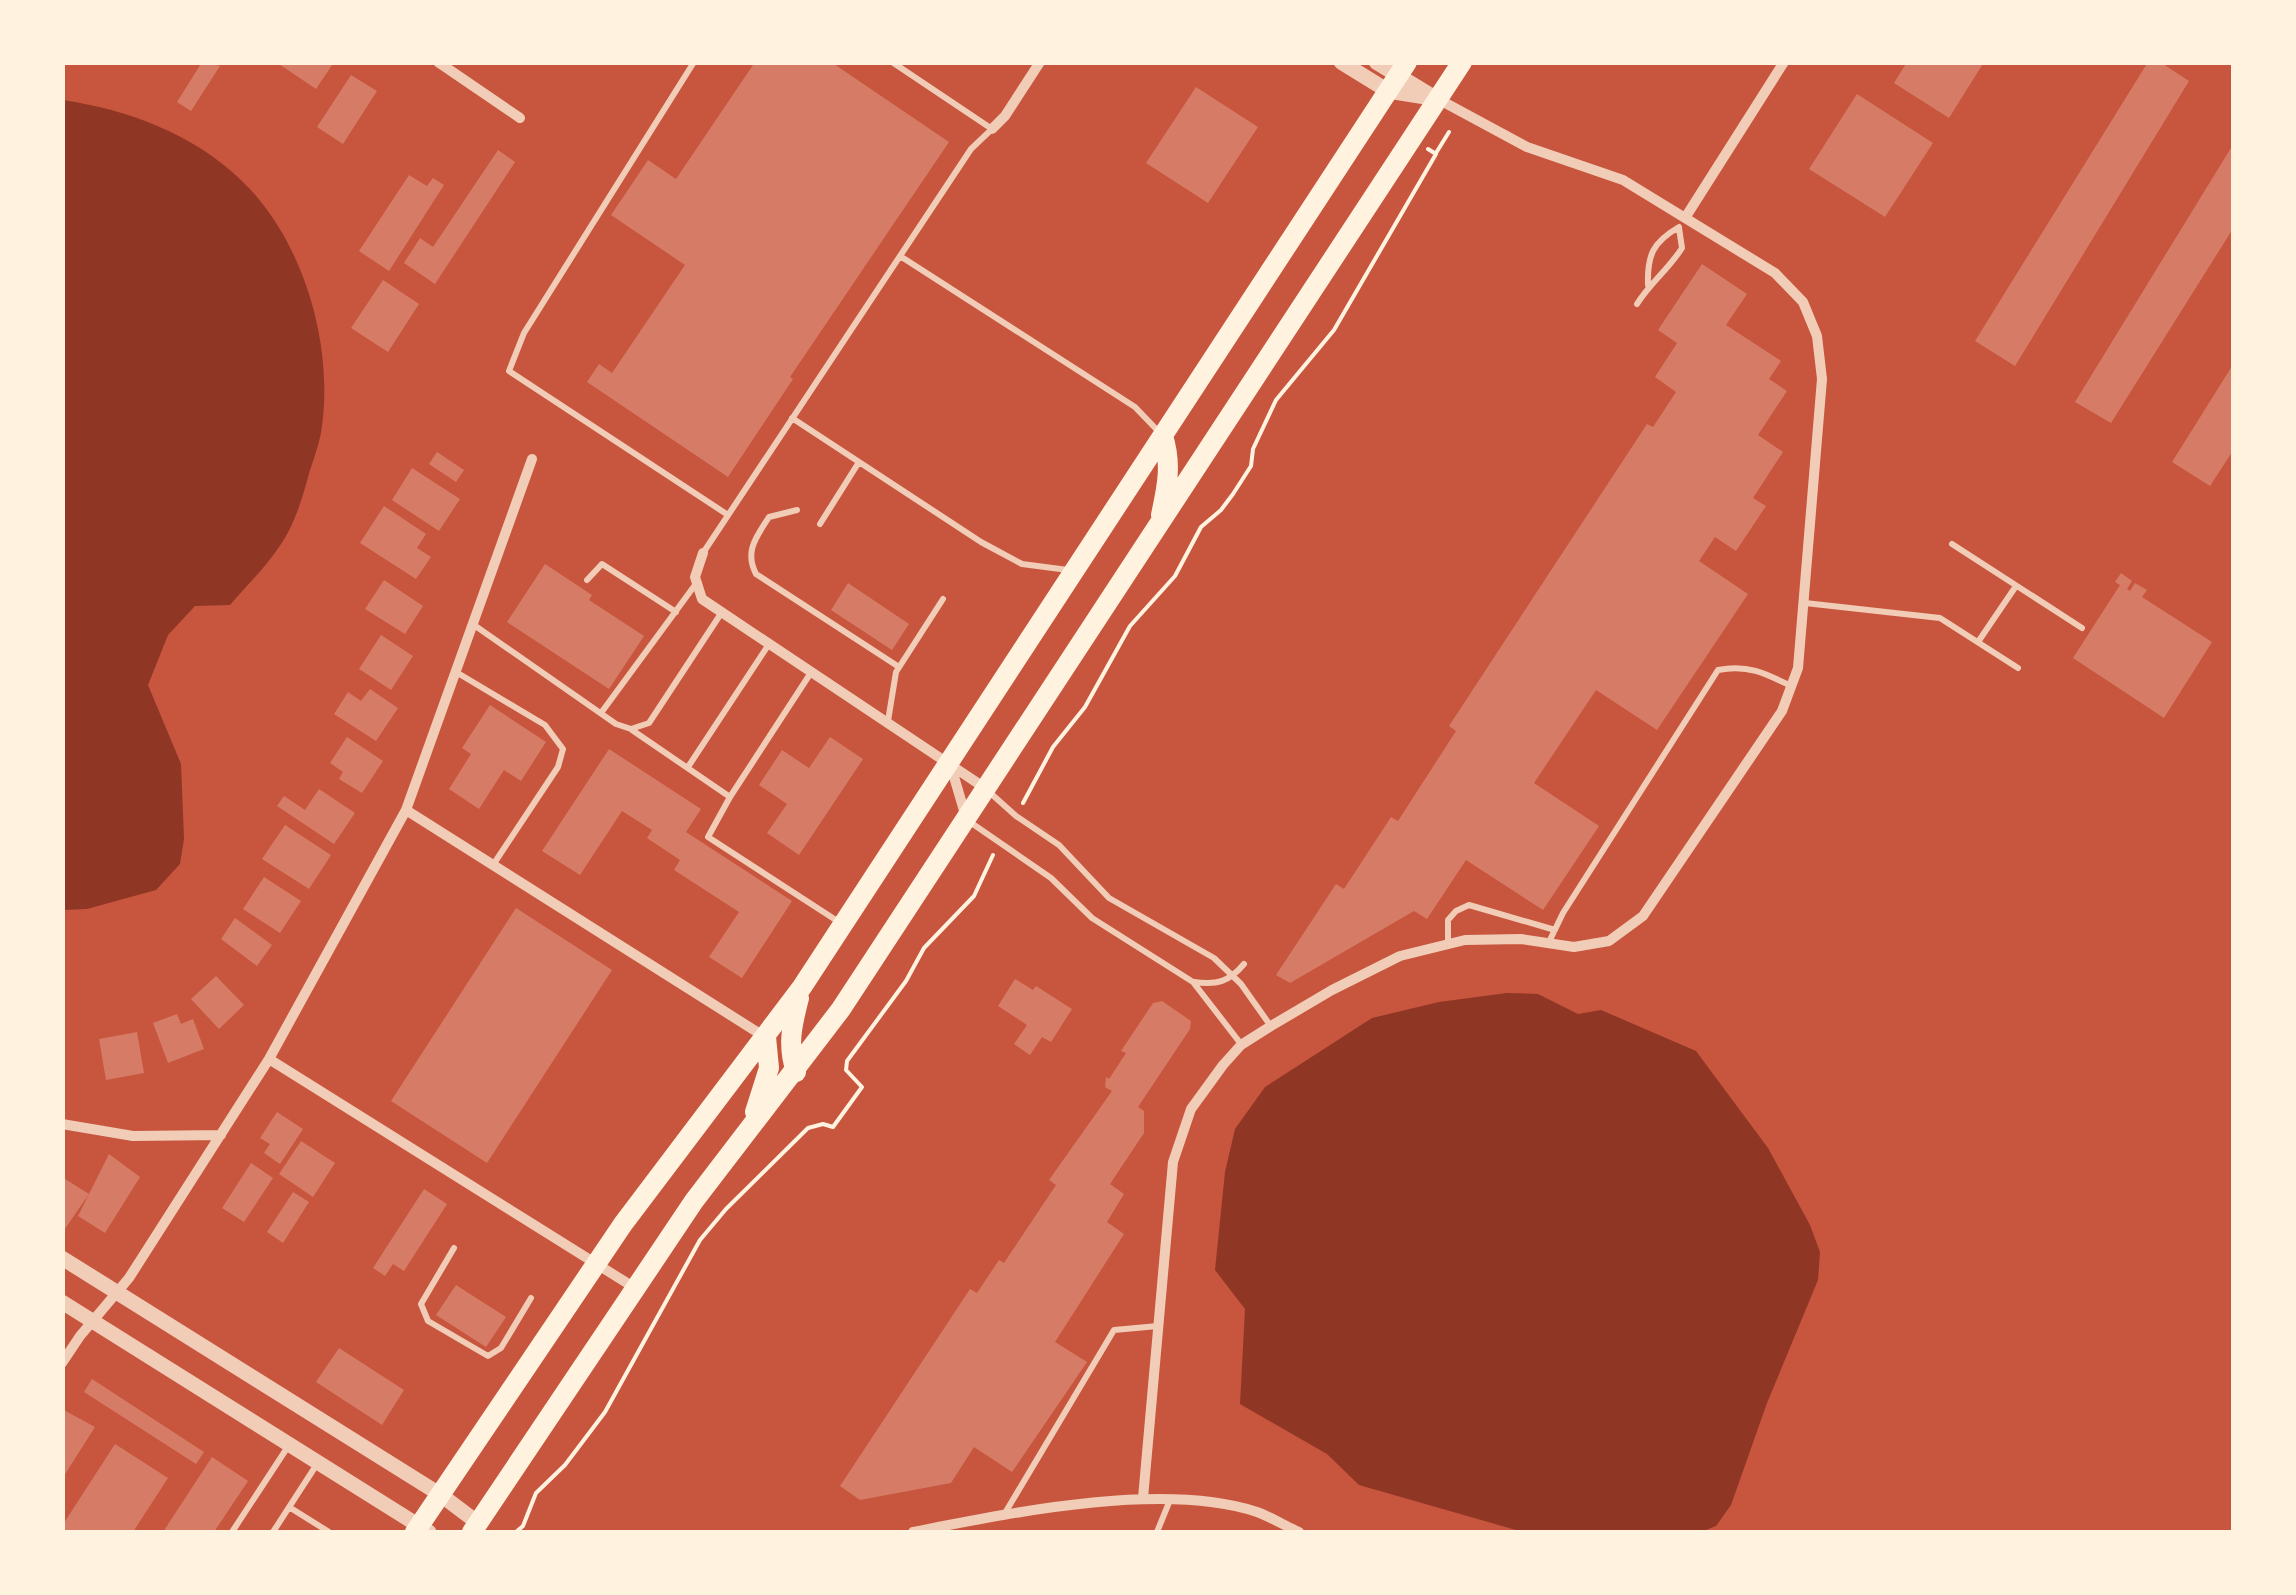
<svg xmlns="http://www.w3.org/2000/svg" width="2296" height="1595" font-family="Inter,sans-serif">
  <rect width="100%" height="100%" fill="#c8553d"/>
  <path fill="#8f3625" d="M63,100C128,110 192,133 241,180C304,240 335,347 321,433C318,448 312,463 308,477C302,500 293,528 279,547C265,568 246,586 230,605L195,606L168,635L148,685L181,764L184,839L180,864L156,890L87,909L63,910Z
    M1507,993L1538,994L1578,1014L1601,1010L1696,1051L1768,1148L1810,1225L1820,1252L1818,1280L1767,1403L1731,1505L1716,1526L1701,1532H1523L1359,1485L1327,1454L1240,1404L1245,1309L1215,1270L1225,1172L1235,1129L1265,1087L1372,1018L1439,1002Z"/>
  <path fill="#d67c66" d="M202,62L220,66L191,111L177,102Z
    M276,62H334L316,89Z
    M755,62H831L949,142L790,377L793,379L728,477L587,382L599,364L612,373L685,265L611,215L648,160L676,179Z
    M1907,62H1984L1949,118L1894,83Z
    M2148,62H2160L2189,81L2015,366L1975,341Z
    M351,75L377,91L343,144L317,127Z
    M1196,87L1258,127L1208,203L1146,163Z
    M1857,94L1933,143L1885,217L1809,169Z
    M2234,143V227L2111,423L2075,402Z
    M498,150L515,162L435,284L404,263L420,238L433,247Z
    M409,175L427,186L433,178L444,185L389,271L359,251Z
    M1702,264L1747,294L1726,325L1781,361L1769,379L1787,391L1758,435L1783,452L1753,498L1766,506L1736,551L1715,537L1699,561L1748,594L1657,730L1596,690L1534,783L1599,826L1543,910L1466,860L1427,919L1414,911L1290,983L1276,975L1336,884L1344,889L1391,817L1398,821L1456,731L1449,726L1647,424L1653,427L1676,392L1655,377L1677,343L1658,330Z
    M383,280L419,304L388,352L351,328Z
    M2234,363V449L2210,486L2172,462Z
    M437,452L464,470L456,482L429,464Z
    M412,468L460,499L439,531L392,500Z
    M384,506L426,534L417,548L431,557L416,579L360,543Z
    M545,564L592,595L589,600L644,636L609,689L507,622Z
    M2121,573L2132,581L2127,589L2130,591L2135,583L2147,590L2142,597L2212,642L2164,718L2073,658L2120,585L2115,582Z
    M384,580L423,606L405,634L365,609Z
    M848,583L909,624L892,650L831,610Z
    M381,635L413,656L391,690L359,669Z
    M370,689L398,708L376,741L334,714L348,692L361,701Z
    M490,705L546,742L521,781L504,770L479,809L449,789L471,754L462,748Z
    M347,737L383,761L362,793L339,779L343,772L330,763Z
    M830,737L863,759L799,855L767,833L787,804L759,785L782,750L809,768Z
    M609,749L701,809L686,832L792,901L742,978L709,957L739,912L674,870L680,860L647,838L652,830L622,811L580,875L542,851Z
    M319,789L355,813L334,844L277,806L284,796L305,810Z
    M285,825L331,855L309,889L262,859Z
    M264,877L301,901L280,933L243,909Z
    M516,908L612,970L487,1163L391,1101Z
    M235,918L272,945L257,966L221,939Z
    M216,976L244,1005L219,1029L191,999Z
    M1015,979L1033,990L1036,986L1072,1009L1051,1042L1042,1037L1030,1055L1014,1044L1027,1025L998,1006Z
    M1162,1001L1191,1021L1190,1029L1138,1107L1144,1111V1133L1110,1184L1124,1194L1107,1222L1124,1234L1055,1342L1087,1362L1012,1472L974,1447L951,1483L860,1500L840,1486L970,1289L977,1293L999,1260L1004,1263L1056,1185L1049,1180L1112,1091L1105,1087L1106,1077L1109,1079L1126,1053L1121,1051L1153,1003Z
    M177,1014L181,1024L193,1019L204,1049L168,1063L153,1023Z
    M137,1032L144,1073L106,1080L99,1039Z
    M277,1112L303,1129L280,1164L264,1153L270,1144L260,1138Z
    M301,1141L335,1163L313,1197L279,1174Z
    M109,1154L140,1177L105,1233L78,1216L89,1194L62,1233V1177L89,1194Z
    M251,1163L273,1178L244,1222L222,1208Z
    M424,1189L447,1204L404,1271L393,1264L385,1276L373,1268Z
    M293,1192L309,1202L283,1243L267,1232Z
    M456,1285L506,1317L486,1347L436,1315Z
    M339,1348L404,1390L382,1425L316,1382Z
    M92,1379L204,1452L196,1464L84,1392Z
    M62,1409L95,1427L62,1479Z
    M115,1444L168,1478L133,1532H62V1526Z
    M212,1457L248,1481L214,1532H163Z"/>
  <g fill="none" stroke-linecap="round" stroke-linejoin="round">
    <path stroke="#fff3e0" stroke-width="4" d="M1436,153L1449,132
      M1023,803L1053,747L1085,707L1130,626L1175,576L1201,527L1221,510L1233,494L1251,466L1253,449L1276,400L1334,330L1436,154L1428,149
      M516,1532L523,1526L536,1493L565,1465L605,1412L700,1240L726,1209L808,1128L823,1124L833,1127L862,1087L846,1070L847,1061L906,981L924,948L974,896L993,855"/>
    <path stroke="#f1ccb7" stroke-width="6" d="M694,62L524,333L509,371L728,515
      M900,256L1135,407L1159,432
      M1648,285C1647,255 1653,242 1679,227
      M1637,304C1650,283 1668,270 1682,248L1679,228
      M792,418L981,542L1022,564L1068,570
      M797,510L769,517C757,536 744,551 756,574L899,667
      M820,524L859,462
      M1952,544L2082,628
      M703,553L971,149L992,129L892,62
      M587,580L602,564L676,612
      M1805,603L1940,618L2018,668
      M474,625L616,724L631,729L649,723L722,612
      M1978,642L2016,586
      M456,672L545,725L563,749L558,767L493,865
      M601,713L695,585
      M888,721L896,672L943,599
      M632,730L730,797L812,671
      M688,767L769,644
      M987,790L1016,816L1059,845L1109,898L1214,958L1241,984L1270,1025
      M730,797L708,837L842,924
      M967,820L1051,878L1092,918L1193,982L1241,1044
      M1549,942L1563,913L1718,670C1747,664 1765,673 1791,686
      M1448,944V920L1456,911L1469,905L1555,930
      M1194,982C1217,985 1229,982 1244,964
      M454,1248L421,1304L428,1321L488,1356L501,1348L531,1298
      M289,1507L329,1532
      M1005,1513L1114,1330L1158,1326
      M232,1532L289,1445
      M273,1532L317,1464
      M1157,1532L1170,1500"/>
    <path stroke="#f1ccb7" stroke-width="10" d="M438,62L520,118
      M992,129L1005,116L1040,62
      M1685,218L1784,62
      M703,553L695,577L702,599L985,788
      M950,763L965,814
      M406,810L765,1037
      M269,1059L635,1288
      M62,1124L133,1136L221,1135
      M62,1363L80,1336L129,1278L269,1059L406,810L532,459
      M1143,1498L1173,1162L1191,1109L1223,1065L1241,1045L1271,1026L1332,990L1400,956L1465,940L1521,939L1574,947L1609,941L1643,916L1782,711L1798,668L1822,379L1817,336L1803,302L1775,273L1623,180L1527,147L1438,99
      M913,1532C1010,1513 1163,1481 1257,1512C1271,1517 1285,1526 1299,1532"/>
    <path stroke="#f1ccb7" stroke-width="15" d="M1341,62L1388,91L1438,99
      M1376,62L1430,95
      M62,1258L441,1495L478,1523
      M62,1302L429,1532"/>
    <path stroke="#fff3e0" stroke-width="20" d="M1161,515C1167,487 1172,464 1163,436
      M796,1072C787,1045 792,1025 799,998
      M755,1112L769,1068L766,1037
      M415,1532L623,1224L802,987L1407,62
      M472,1532L694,1201L841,1009L1462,62"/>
  </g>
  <rect width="2296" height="1595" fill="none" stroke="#fff3e0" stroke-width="130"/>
</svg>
